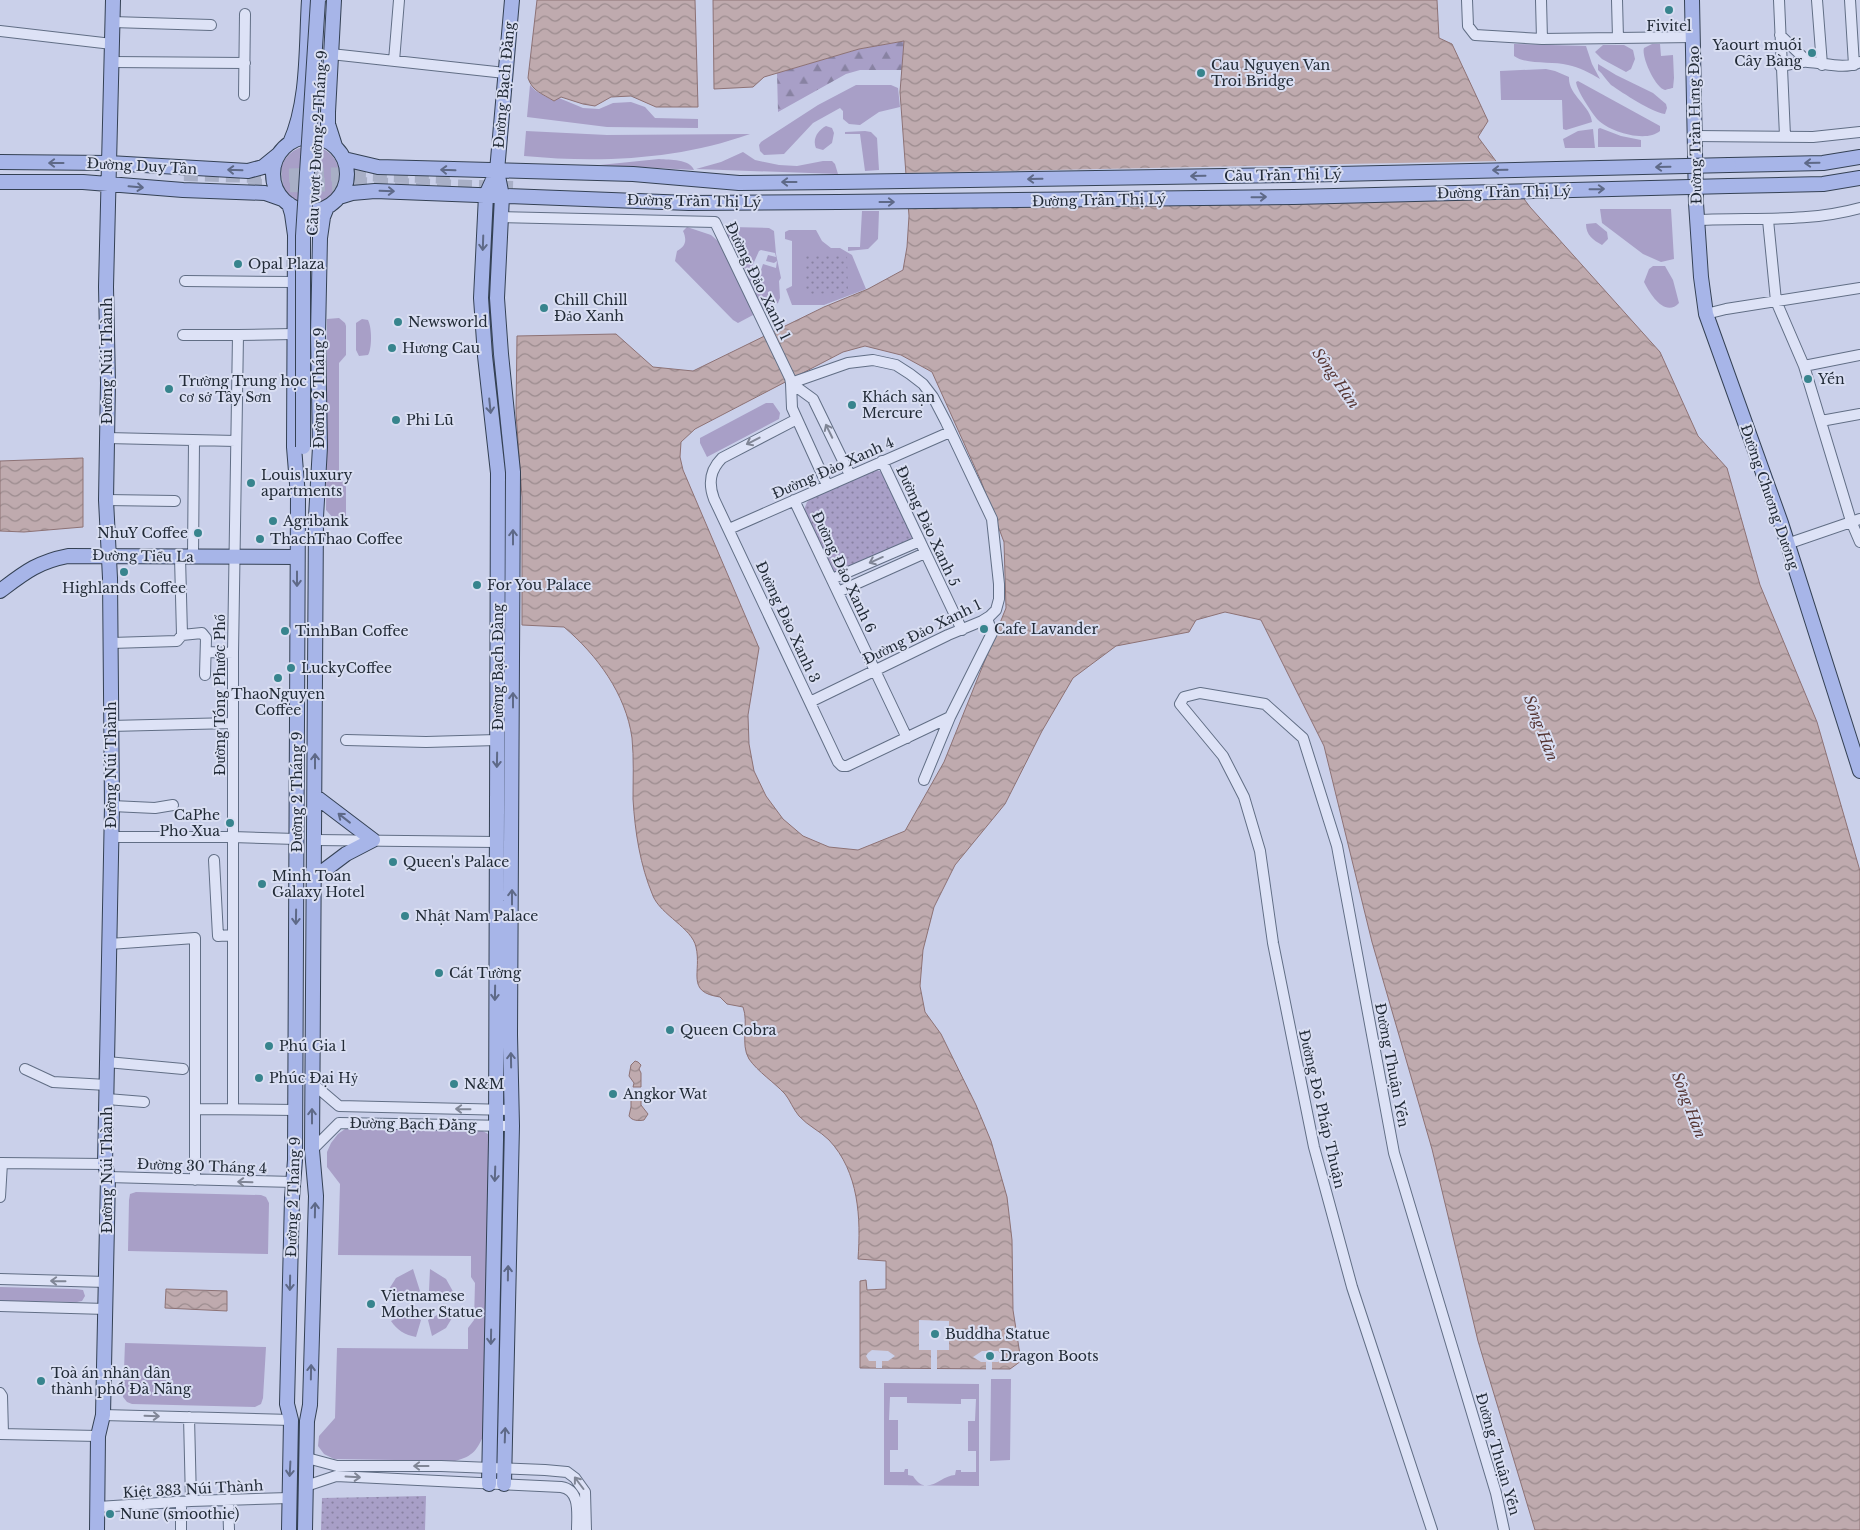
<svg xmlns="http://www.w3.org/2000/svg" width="1860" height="1530" font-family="'Libre Baskerville',serif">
  <defs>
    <pattern id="forest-firs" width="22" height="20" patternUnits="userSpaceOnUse" patternTransform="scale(1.25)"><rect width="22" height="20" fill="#a89fc7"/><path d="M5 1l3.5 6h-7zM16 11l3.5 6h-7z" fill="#8882a2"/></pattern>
    <pattern id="park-dots" width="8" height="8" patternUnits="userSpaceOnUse" patternTransform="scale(1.25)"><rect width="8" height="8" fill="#a89fc7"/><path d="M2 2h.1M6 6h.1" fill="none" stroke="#8882a2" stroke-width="1.8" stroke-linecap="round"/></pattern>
    <pattern id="water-waves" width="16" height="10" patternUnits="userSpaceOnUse" patternTransform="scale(1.25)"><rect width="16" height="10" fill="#bfaaae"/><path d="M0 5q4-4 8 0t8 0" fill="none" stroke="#9b8b8e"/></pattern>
  </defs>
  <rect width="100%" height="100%" fill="#cad0ea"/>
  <path fill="#a89fc7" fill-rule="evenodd" d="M1514,44L1586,46L1592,64L1600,79C1590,73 1579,67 1568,65C1552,61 1526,65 1514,56Z
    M1652,44H1660L1661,56L1673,55L1674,78L1673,88C1672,88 1665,90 1665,90C1655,88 1641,56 1644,48Z
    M1603,45H1624L1633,50L1635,59L1631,69L1626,72L1602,59L1595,52Z
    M1598,64L1616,75L1653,93L1666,104L1667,108L1665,114C1651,112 1623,93 1611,85C1606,80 1603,74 1598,70Z
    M1546,69L1555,71L1569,77C1568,95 1591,106 1592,122L1566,130L1563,129L1562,100H1501L1500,71Z
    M1578,81L1660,126V131C1646,143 1610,132 1598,120C1592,113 1577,91 1576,82Z
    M530,85L536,91L554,101L559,98L583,108L599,109L613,103L631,102L645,107L655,118L698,119V128L607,127L527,117Z
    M856,85H891L898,88L900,107L879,112L860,125L849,124L843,119V111L840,108L813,123L784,154L764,155L760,151L759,145L761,142L818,105Z
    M826,126L832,128L834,133L832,143L823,150L816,148C812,139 818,130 826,126Z
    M1600,128L1621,136L1641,140V147H1598V129Z
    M1593,129L1595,148H1565L1563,139L1578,131Z
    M526,131L607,135L750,134C677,160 600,163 524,156Z
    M865,131L871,132L877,138L879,170L865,171L860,134H845V132Z
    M280 176a30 30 0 1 1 60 0a30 30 0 1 1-60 0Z
    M743,152L755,160L779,165L797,166L823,161H832L835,164L838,174L696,169L721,162Z
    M659,159C670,160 690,159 694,170L600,165Z
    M1600,209H1671L1674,259L1661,262L1643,254L1602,223Z
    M862,211H879L878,239L868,249L848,251V247H860Z
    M1596,223L1607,232L1608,239L1602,245C1593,240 1586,235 1586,224Z
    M687,227L711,235L719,242L752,310L753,315L738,323L733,320L675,261L677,251C686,246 687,240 683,231Z
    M732,227L769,228L774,231L776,254L781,278L779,281L780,298L778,303L764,310L760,306L743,265L726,236ZM761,250L775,253L776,257L768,255L766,261L774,263L777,261L776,268L763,264L760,273H752L751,269L759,251Z
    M789,230H816L822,241L831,248H840L852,255L866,289L824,305H792L786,289L792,286V241L785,239V232Z
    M1653,266H1665L1673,280L1679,303C1665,318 1650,294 1644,282L1649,269Z
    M339,318L345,323L346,326V355L339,363V476L346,487V520L333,518L326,510L327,319Z
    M362,319L368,320C372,328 372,348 368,355L359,356L356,350V323Z
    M766,403H773L780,413L779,419L707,457L700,443V438Z
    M345,1129L481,1130L488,1134L491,1143L485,1309V1432C477,1450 474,1456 455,1461L334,1459L324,1454L318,1446L319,1436L335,1418L337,1348L468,1349V1328L474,1320L475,1283L471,1277V1256L338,1255L340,1184L327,1167V1152L331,1143L338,1134Z
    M136,1192L261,1195L266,1197L269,1203L268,1254L128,1251L129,1200L130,1194Z
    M413,1269L420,1291L413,1296L411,1301L389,1289L396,1278Z
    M430,1269L446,1279L455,1295L440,1301L434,1293L429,1291Z
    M0,1287L76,1289L83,1290L85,1296L82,1301L77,1302L0,1301Z
    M440,1310L455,1313L446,1328L432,1336L428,1320L437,1315Z
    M411,1311L414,1315L421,1320L416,1337C405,1335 397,1330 391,1321Z
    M125,1343L266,1347L263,1398L261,1404L255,1407L132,1404L127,1402L123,1397Z
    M991,1379H1011L1010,1460L990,1461Z
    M884,1383L979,1384V1486L884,1485ZM890,1397H907V1403L961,1404V1399H976L975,1421H968V1451H976V1472H961V1470H956L955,1475C941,1475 927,1498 913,1476L908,1475V1469H905L904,1472H890V1450H898V1420H889Z
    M297,1449H299L298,1530H296Z"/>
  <path fill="url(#forest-firs)" d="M904,41L903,70H860L846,74L778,112L777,73L859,49Z"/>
  <path fill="url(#park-dots)" d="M847,255L848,293L806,294L805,256Z
    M877,470L882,472L914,536L909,545L836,573L832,569L804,510L807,502L810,499Z
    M426,1496L425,1530H321L322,1498Z"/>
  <path fill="url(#water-waves)" stroke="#8d7275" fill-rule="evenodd" d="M537,0H695L698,107H656L631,96L611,97L595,106L583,104L561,97L554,101C543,94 532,91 528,78Z
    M713,0H1437L1439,38L1452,44L1488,121L1478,137L1530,207L1660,352L1698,436L1727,468L1760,585L1817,722L1860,871V1530H1535L1478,1341L1432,1149L1372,942L1324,746L1261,620L1225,612L1196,620L1189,632L1116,646L1073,678L1042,731L1005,804L955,865L934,907L923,950L920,986L925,1012L941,1034L976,1105L991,1141L1007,1197L1012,1240L1013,1310L1021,1361L1010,1369L860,1368V1281L866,1280L867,1290L886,1289V1261L858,1259C861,1218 859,1172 829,1140C820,1131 808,1126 799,1116C793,1109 790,1100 785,1094C774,1082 758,1072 749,1059C740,1044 749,1023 743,1007L727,1004L720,997C685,992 702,972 696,947C692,928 661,915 653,896C640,865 635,832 633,799C633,779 634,759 632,738C626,694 597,655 564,627L522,625V497L516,413L517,336L616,334L653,367L693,371L824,307L868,289L903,270L907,247L909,216L900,92L904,41L859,49L764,77L753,87L714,89ZM865,346L901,355L932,372L981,481L1004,542L1006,608L944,762L905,831L858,850L829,847L803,836L783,819L766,796L754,771L749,744L748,715L759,648L683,470L680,457L681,442L695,429L843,352Z
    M83,458V527L24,532L0,531V461Z
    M635,1061L638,1062L641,1065L639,1069L641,1073V1087H633L634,1083L629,1076L631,1065Z
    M631,1095L641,1096V1105L648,1114L644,1120C639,1121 632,1121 629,1116L631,1107Z
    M166,1289L227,1291V1311L165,1308Z"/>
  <path fill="#cad0ea" d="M1499,161L1528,199L906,208L903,173Z
    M919,1320L949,1321V1350H937V1369H931V1350H919Z
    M872,1350L888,1351L895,1356L888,1361H882V1368H876V1361H869L866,1356L868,1353Z
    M982,1351H998L1001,1354V1358L998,1362H992V1370H986V1362H981L973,1357Z"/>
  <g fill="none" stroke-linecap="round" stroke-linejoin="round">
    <path stroke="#a8afc6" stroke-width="14" stroke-dasharray="14 7" stroke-linecap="butt" d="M184,174L257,176L360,174L450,177
      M248,186L360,184L513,188"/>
    <defs>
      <path id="minor" d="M1467,0L1468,26L1475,35L1542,39L1693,37
        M1541,0L1542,39
        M1617,0L1618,38
        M1779,0L1785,136
        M1817,0L1822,65
        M1850,0L1854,65
        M112,22L211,25
        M0,31L112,44
        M1780,35L1807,61
        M331,54L505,73
        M394,61L399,0
        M111,62L245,63
        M1780,66C1789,65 1800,61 1808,62C1825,63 1845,70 1860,62
        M244,95L245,14
        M1695,136L1813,137L1860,132
        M500,217L715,222L790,378L791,383L792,408L827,485
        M1698,220C1752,217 1806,223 1860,208
        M1768,220L1776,301L1804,366L1851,521L1860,542
        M185,281L294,282
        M1706,314L1726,309L1860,288
        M183,335H238
        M1804,366L1860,355
        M791,383L848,363L873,360L896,365L910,374L923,384L933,397L946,422L992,519L999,584V599L996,610L990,616L982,621L948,635L810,702
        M791,383L813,399L850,475
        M797,419L722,458C710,470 708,483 714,499L838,762L842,766H847L950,717
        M1821,421L1860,414
        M107,438L236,441
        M882,461L962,630
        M106,500L175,501
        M794,500L907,738
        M729,529L950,432
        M1787,544L1860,519
        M180,557L182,635
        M193,557L194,441
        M832,579L920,541
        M838,592L925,553
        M111,643L177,641L182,635L202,633L206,638L205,675
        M206,652L233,653
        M110,726L233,723
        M346,740L426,742L497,740
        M924,780L950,717L992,633L987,618
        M112,806L155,808L173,805
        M111,837H232L296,839
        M315,840L496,842
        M214,860L218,936L233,935
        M109,944L195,938V1180
        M107,1062L183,1069
        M25,1069L53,1082L107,1085
        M312,1083L339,1106L512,1110
        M107,1099L144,1102
        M195,1109L296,1110
        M233,1109V653L238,335L293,334
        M312,1150L339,1123L512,1126
        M0,1163L105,1164
        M108,1177L294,1182
        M0,1197L2,1163
        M0,1279L106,1282
        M0,1306L106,1309
        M0,1393L2,1396L3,1434
        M103,1415L291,1420
        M189,1417L191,1501
        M0,1434L98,1436
        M307,1458L337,1466H441L545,1470L567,1472L575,1478L585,1492L586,1530
        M306,1486L336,1476L561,1487C581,1490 577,1514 577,1530
        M228,1499L229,1530
        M181,1502V1530
        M98,1507L191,1501L289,1498
        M1432,1530L1352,1287L1314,1147L1273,943L1260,851L1244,797L1223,756L1180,704L1184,697L1200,693L1265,704L1303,738L1337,846L1394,1153L1496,1493L1504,1530"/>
      <path id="major" d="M334,0L328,112V124L335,146
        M1692,0L1696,203L1701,277L1706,314L1781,523L1860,771
        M273 174a37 37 0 1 1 74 0a37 37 0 1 1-74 0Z
        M290,143C309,101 306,46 309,0
        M344,159L378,167L633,174L739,183L838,182
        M0,162L109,163L248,171L263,167L279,154
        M1729,165L1823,163L1860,157
        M0,182H83L183,190L265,193L282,199
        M1729,186L1823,184L1860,178
        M339,197L352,193L375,191L689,203L838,202
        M289,204L292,214L295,235L294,447L298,496L295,1160L292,1198L287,1404L291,1420L289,1530
        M0,591C24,573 37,562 68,556L297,557
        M314,878L346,854L373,840L315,796
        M489,1484L496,1140L498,473L485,356L481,298L486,195L497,171
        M504,1484L512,1126L510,1035L513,472L501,354L497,298L502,196L497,171L512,0
        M97,1530L98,1436L103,1415L108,1177L105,1164L112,806L110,578L106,500L108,383L106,287L113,0
        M305,1530L307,1421L310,1405L316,1196L312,1150L316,517L320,447L318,334L320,238L323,217L327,207"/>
    </defs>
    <use href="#minor" stroke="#616e85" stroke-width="12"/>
    <use href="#major" stroke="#344154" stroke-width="16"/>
    <use href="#minor" stroke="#dde2f6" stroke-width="10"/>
    <use href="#major" stroke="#a7b5e8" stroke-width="14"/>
    <defs>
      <path id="major-bridge" d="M838,182L1293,175L1729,165
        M838,202L1294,197L1729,186
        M303,447V236L318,0"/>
    </defs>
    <use href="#major-bridge" stroke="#344154" stroke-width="16" stroke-linecap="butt"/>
    <use href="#major-bridge" stroke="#a7b5e8" stroke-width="14"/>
  </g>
  <defs><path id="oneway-shaft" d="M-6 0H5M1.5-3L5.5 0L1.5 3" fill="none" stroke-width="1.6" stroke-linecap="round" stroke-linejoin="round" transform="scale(1.25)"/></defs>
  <g stroke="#5e6987">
    <use href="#oneway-shaft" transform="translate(56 163) rotate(-180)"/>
    <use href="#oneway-shaft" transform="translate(1812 163) rotate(179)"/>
    <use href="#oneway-shaft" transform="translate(1663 167) rotate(179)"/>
    <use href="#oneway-shaft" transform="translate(235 170) rotate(-178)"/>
    <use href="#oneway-shaft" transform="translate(448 170) rotate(-178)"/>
    <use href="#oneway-shaft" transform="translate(1500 170) rotate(179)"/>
    <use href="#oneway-shaft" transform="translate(1198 176) rotate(179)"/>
    <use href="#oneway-shaft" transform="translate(1035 179) rotate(179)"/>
    <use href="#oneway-shaft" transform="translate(789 182) rotate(180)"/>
    <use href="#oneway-shaft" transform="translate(136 187) rotate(5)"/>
    <use href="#oneway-shaft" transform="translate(1597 189) rotate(-1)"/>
    <use href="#oneway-shaft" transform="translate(387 191) rotate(2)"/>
    <use href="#oneway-shaft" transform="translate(1259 197) rotate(-1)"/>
    <use href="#oneway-shaft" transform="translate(887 202)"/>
    <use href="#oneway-shaft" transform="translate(483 243) rotate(92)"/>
    <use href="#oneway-shaft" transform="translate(490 406) rotate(84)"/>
    <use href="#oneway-shaft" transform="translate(513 537) rotate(-90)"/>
    <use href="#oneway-shaft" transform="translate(297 579) rotate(90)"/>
    <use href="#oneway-shaft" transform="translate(513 700) rotate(-90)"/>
    <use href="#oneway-shaft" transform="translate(497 760) rotate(91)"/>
    <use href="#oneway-shaft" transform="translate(315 761) rotate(-90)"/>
    <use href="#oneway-shaft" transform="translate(344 818) rotate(-142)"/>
    <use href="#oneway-shaft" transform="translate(512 897) rotate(-90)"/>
    <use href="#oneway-shaft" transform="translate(296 917) rotate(91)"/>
    <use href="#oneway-shaft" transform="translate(495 993) rotate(91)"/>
    <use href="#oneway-shaft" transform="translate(511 1060) rotate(-91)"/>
    <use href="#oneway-shaft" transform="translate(312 1116) rotate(-90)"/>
    <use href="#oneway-shaft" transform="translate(495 1174) rotate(92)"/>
    <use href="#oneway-shaft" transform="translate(315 1210) rotate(-89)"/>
    <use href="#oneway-shaft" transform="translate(508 1273) rotate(-89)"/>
    <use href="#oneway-shaft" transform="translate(290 1283) rotate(91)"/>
    <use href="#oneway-shaft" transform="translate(491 1337) rotate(91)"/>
    <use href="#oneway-shaft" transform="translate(311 1372) rotate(-89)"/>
    <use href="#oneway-shaft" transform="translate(505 1435) rotate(-88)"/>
    <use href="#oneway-shaft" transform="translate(290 1469) rotate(93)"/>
  </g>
  <g stroke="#808696">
    <use href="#oneway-shaft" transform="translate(829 431) rotate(-116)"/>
    <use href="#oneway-shaft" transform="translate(753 441) rotate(153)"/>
    <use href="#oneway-shaft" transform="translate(876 560) rotate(156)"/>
    <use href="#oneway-shaft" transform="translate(463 1109) rotate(-179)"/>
    <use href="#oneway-shaft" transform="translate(245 1182) rotate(-178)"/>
    <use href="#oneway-shaft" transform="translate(58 1281) rotate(-179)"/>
    <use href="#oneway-shaft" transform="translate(152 1416) rotate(2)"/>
    <use href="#oneway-shaft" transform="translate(421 1466) rotate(-180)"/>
    <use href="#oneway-shaft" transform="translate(353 1477) rotate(3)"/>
    <use href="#oneway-shaft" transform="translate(579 1483) rotate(-127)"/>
  </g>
  <g fill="#37848d" stroke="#d9def2" stroke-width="2">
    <circle cx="1669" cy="10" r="5"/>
    <circle cx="1812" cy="53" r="5"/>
    <circle cx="1201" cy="73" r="5"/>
    <circle cx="238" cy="264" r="5"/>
    <circle cx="544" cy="308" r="5"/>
    <circle cx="398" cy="322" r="5"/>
    <circle cx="392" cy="348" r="5"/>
    <circle cx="1808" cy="379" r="5"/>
    <circle cx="169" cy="389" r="5"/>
    <circle cx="852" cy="405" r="5"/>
    <circle cx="396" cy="420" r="5"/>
    <circle cx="251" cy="483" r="5"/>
    <circle cx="273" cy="521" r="5"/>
    <circle cx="198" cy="533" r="5"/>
    <circle cx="260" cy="539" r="5"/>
    <circle cx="124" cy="572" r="5"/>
    <circle cx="477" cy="585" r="5"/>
    <circle cx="984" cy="629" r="5"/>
    <circle cx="285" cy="631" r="5"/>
    <circle cx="291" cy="668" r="5"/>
    <circle cx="278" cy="678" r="5"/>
    <circle cx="230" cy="823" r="5"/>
    <circle cx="393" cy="862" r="5"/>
    <circle cx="262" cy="884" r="5"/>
    <circle cx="405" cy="916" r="5"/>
    <circle cx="439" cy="973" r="5"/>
    <circle cx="670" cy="1030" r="5"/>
    <circle cx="269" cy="1046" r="5"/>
    <circle cx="259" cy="1078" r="5"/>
    <circle cx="454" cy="1084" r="5"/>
    <circle cx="613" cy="1094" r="5"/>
    <circle cx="371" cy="1304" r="5"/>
    <circle cx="935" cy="1334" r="5"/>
    <circle cx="990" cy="1356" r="5"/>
    <circle cx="41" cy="1381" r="5"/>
    <circle cx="110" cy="1514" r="5"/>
  </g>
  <g text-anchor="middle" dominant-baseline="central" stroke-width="4" stroke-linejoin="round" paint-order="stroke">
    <g font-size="14" fill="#222b37" stroke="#d9def2" text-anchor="start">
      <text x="1669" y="26" text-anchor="middle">Fivitel</text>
      <text x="1802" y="45" text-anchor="end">Yaourt muối<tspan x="1802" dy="16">Cây Bàng</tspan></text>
      <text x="1211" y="65">Cau Nguyen Van<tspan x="1211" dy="16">Troi Bridge</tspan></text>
      <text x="248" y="264">Opal Plaza</text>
      <text x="554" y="300">Chill Chill<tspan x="554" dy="16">Đảo Xanh</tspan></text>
      <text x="408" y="322">Newsworld</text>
      <text x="402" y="348">Hương Cau</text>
      <text x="1818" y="379">Yến</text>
      <text x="179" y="381">Trường Trung học<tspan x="179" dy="16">cơ sở Tây Sơn</tspan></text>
      <text x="862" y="397">Khách sạn<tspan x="862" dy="16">Mercure</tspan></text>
      <text x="406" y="420">Phi Lũ</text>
      <text x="261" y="475">Louis luxury<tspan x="261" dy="16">apartments</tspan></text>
      <text x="283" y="521">Agribank</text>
      <text x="188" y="533" text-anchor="end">NhuY Coffee</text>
      <text x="270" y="539">ThachThao Coffee</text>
      <text x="487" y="585">For You Palace</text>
      <text x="124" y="588" text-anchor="middle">Highlands Coffee</text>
      <text x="994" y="629">Cafe Lavander</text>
      <text x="295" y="631">TinhBan Coffee</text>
      <text x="301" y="668">LuckyCoffee</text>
      <text x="278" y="694" text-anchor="middle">ThaoNguyen<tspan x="278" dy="16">Coffee</tspan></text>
      <text x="220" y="815" text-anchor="end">CaPhe<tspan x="220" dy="16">Pho Xua</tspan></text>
      <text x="403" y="862">Queen's Palace</text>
      <text x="272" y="876">Minh Toan<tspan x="272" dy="16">Galaxy Hotel</tspan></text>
      <text x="415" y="916">Nhật Nam Palace</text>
      <text x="449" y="973">Cát Tường</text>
      <text x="680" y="1030">Queen Cobra</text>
      <text x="279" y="1046">Phú Gia 1</text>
      <text x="269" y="1078">Phúc Đại Hỷ</text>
      <text x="464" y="1084">N&amp;M</text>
      <text x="623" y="1094">Angkor Wat</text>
      <text x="381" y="1296">Vietnamese<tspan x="381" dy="16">Mother Statue</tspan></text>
      <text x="945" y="1334">Buddha Statue</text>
      <text x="1000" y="1356">Dragon Boots</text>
      <text x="51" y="1373">Toà án nhân dân<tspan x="51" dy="16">thành phố Đà Nẵng</tspan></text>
      <text x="120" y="1514">Nune (smoothie)</text>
    </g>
    <g font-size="14" fill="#222b37" stroke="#d9def2">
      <text transform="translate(504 85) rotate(-85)">Đường Bạch Đằng</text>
      <text transform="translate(1695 125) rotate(-91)">Đường Trần Hưng Đạo</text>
      <text transform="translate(317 143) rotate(-87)">Cầu vượt Đường 2 Tháng 9</text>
      <text transform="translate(142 166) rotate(3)">Đường Duy Tân</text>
      <text transform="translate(1283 175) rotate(-1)">Cầu Trần Thị Lý</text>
      <text transform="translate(1504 192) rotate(-1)">Đường Trần Thị Lý</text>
      <text transform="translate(1099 200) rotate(-1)">Đường Trần Thị Lý</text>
      <text transform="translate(694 201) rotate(1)">Đường Trần Thị Lý</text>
      <text transform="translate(758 281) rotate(64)">Đường Đảo Xanh 1</text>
      <text transform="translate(107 361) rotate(-90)">Đường Núi Thành</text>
      <text transform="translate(319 388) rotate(-90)">Đường 2 Tháng 9</text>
      <text transform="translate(833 468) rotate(-24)">Đường Đảo Xanh 4</text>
      <text transform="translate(1770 497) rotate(71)">Đường Chương Dương</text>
      <text transform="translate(928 526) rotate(65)">Đường Đảo Xanh 5</text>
      <text transform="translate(143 556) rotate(1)">Đường Tiểu La</text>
      <text transform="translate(844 572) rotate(65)">Đường Đảo Xanh 6</text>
      <text transform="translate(788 622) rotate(65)">Đường Đảo Xanh 3</text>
      <text transform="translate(922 632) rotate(-26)">Đường Đảo Xanh 1</text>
      <text transform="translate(498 667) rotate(-90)">Đường Bạch Đằng</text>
      <text transform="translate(220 695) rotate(-90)">Đường Tống Phước Phổ</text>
      <text transform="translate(111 765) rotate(-90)">Đường Núi Thành</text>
      <text transform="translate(297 792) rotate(-90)">Đường 2 Tháng 9</text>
      <text transform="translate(1392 1065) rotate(79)">Đường Thuận Yến</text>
      <text transform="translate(1322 1109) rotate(77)">Đường Đỗ Pháp Thuận</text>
      <text transform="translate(413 1124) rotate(1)">Đường Bạch Đằng</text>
      <text transform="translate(202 1166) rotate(2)">Đường 30 Tháng 4</text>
      <text transform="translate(107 1170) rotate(-90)">Đường Núi Thành</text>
      <text transform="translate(293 1197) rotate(-88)">Đường 2 Tháng 9</text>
      <text transform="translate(1498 1454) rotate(74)">Đường Thuận Yến</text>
      <text transform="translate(193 1489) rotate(-3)">Kiệt 383 Núi Thành</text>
    </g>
    <g font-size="15" font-style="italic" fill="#553533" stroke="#d9def2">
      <text transform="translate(1336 378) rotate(55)">Sông Hàn</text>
      <text transform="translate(1541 728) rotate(69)">Sông Hàn</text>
      <text transform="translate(1689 1105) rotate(69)">Sông Hàn</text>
    </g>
  </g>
</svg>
